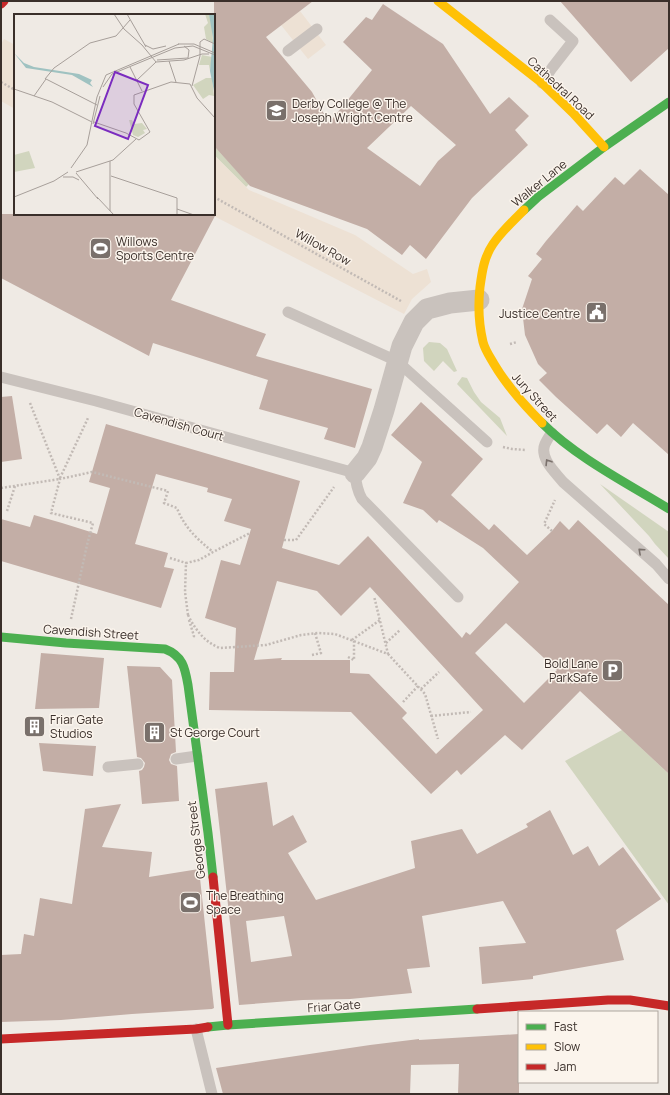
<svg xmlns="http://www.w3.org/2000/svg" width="670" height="1095" font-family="Manrope,sans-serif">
  <rect width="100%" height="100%" fill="#efeae4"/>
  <path fill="#d1d5be" d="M214,146L249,184L246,187L214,155Z
    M429,342L440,343L447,349L457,371L454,372L443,361L434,371L424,361L423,348Z
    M462,377L467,378L474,392L481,402L500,418L507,436L457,384Z
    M600,484L669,532V559L655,544L649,536Z
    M622,730L669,774V905L565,761Z"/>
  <path fill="#ede1d4" d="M300,11L326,45L308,59L281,25Z
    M4,39L15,45V109L1,101V44Z
    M214,155L249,190L355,235L413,274L427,269L431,282L412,299L404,314L210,214H214Z"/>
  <path fill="#c3aea6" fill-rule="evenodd" d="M214,1H313L266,37L312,92L329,123L372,70L343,42L366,17L372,20L383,4L443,44L490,114L509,97L529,116L515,130L528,145L472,198L426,259L410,245L402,255L367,229L250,186L214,146ZM411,106L456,145L438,161L420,186L367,148Z
    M560,1H669V48L631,82Z
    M640,169L669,195V455L633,423L621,437L607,424L597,434L556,397L539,380L547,373L538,364L525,335L523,318L522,309L532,279L528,276L542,259L536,254L546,241L577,205L583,211L615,177L624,185Z
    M1,214H216L171,300L266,334L256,356L372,389L355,448L324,439L328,428L259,409L268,380L153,343L149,356L1,278Z
    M12,396L22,459L1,462V397Z
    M421,402L483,459L451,495L489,530L494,524L527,555L552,531L560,521L569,530L578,520L669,605V774L580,691L522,750L505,735L461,775L457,770L431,794L351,712L209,710L210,672H234L236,628L205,618L221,560L240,565L251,529L224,521L232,499L207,492L208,488L156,474L135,544L168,553L164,567L174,569L161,608L1,561V519L30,527L34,515L62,523L97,534L110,488L89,482L106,424L300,481L282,548L339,565L368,536L462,638L466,632L470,635L519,582L483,548L439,520L437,523L423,510L403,503L422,462L391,435ZM277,581L317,591L341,616L370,587L483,710L436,754L402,718L407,713L369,674L350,673V660H281L282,658L254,660ZM506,623L557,670L524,703L475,653Z
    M41,653L104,658L99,708L35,709Z
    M127,666L160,667L172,680L176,752L171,754L169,760L171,764L177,766L179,801L142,804L139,771L142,770L144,767L145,763L141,758L137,757Z
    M39,743L96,746L93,776L43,771Z
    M267,782L273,826L293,815L307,842L288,853L316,900L415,868L411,841L462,829L477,854L528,827L526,824L550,810L573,855L588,846L599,866L623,847L661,899L616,930L624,960L533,976V979L482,984L479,947L526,943L503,901L422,916L430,967L407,969L412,993L350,999L303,1000L239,1005L220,832L215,789ZM284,916L292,956L251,962L246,921Z
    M121,804L102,847L152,852L149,877L199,869L214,1008L212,1009L132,1014L61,1020L1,1022V955L21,954L24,934L34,936L40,898L72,904L85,809Z
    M519,1034V1094H458L459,1064L411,1065L410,1094H223L216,1068L370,1045L419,1039V1040Z"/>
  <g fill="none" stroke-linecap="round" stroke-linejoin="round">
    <path stroke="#c2bab5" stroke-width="2.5" stroke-dasharray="2 2" stroke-linecap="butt" d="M1,82L15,90
      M214,119L216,117
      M214,197L401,301
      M510,344L517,342
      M30,403L60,479
      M503,447L512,449L526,450
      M60,478L88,418
      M1,488L60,479
      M7,511L15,486
      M552,531L544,524L555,500
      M284,540H296L334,487
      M170,558L186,563
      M188,615C195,629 204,642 220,648L266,645L301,635L318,633L335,634L388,654L374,596
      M188,615L185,592L186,563L199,560L213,552L250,533
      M71,619L87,545L93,523L51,513L60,479L92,472L168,491L164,503L177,508C184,527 197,539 213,552
      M189,620L194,636L192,638
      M352,640L380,620
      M386,643L400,630
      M388,654L425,694L438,739
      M312,655L321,653L315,633
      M348,657L354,660V641
      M421,689L439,672
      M403,702L418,686
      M431,716L471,712"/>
    <path stroke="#c9c2bd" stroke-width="11" d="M288,51L317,29
      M542,83L552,68L573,41L550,20
      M288,312L397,361L487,442
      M1,377L96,401L355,473C356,483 357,490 362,499L458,597
      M552,433C549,436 547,440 545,444C539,458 555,472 563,482L656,564L669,579
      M176,759L197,756
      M108,767L138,764
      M196,1029L212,1094"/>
    <path stroke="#c9c2bd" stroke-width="21" d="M355,473L367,458L372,447L384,410L402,346L414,322L427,309L450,303L479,300"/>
    <path stroke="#4caf50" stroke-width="9" d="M524,210L538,197L604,147L669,102
      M542,423C577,458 627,483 669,509
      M1,637L66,643L165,649C183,656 185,668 188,685L208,833L213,877
      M208,1027L228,1025L477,1009"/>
    <path stroke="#ffc107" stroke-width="9" d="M438,1L542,83L573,113L604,147
      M524,210C513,221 502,231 493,244C484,257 482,272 480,287C478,305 479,325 483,342C485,350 490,357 494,364C507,386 524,405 542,423"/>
    <path stroke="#c62828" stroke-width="9" d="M1,4L4,1
      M213,877L228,1025
      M477,1009L608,1000H630L669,1006
      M1,1039L196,1029L208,1027"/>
  </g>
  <defs><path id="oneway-chevron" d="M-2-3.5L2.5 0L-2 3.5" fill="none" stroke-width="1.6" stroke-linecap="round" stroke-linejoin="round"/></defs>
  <g stroke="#7a716c">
    <use href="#oneway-chevron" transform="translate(548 462) rotate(-122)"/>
    <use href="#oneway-chevron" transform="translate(641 551) rotate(-138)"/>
  </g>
  <defs>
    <symbol id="university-square" viewBox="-11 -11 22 22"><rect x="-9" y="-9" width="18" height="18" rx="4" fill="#79706b" stroke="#fbf4ec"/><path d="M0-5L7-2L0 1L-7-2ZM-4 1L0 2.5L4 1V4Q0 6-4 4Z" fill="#fff"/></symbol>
    <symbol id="stadium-square" viewBox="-11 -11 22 22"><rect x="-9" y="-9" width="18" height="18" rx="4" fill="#79706b" stroke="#fbf4ec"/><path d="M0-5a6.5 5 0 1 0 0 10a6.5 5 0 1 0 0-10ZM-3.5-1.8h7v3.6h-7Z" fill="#fff"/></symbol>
    <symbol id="civic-square" viewBox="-11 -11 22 22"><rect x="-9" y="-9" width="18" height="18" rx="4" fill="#79706b" stroke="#fbf4ec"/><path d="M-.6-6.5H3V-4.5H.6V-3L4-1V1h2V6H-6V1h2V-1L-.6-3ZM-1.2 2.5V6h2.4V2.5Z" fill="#fff"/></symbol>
    <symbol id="parking-square" viewBox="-11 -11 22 22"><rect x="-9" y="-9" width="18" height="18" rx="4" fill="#79706b" stroke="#fbf4ec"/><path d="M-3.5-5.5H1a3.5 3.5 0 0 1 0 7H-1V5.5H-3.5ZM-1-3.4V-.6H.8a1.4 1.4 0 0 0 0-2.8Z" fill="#fff"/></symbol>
    <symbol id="building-square" viewBox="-11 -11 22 22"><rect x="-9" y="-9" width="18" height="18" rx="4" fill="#79706b" stroke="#fbf4ec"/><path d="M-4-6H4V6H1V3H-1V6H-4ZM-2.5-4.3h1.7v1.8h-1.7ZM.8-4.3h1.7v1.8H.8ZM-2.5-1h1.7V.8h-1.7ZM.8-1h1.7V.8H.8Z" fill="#fff"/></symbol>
  </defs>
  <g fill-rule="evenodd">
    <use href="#university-square" x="264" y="98" width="25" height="25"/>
    <use href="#stadium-square" x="88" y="236" width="25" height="25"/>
    <use href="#civic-square" x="584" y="300" width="25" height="25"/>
    <use href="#parking-square" x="600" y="658" width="25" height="25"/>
    <use href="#building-square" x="22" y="714" width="25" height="25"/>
    <use href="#building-square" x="142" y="720" width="25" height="25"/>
    <use href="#stadium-square" x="178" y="890" width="25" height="25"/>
  </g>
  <g text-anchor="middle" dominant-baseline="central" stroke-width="3" stroke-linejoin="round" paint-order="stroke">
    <g font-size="12" fill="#3a2f2a" stroke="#fbf4ec">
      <text transform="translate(561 88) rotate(43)">Cathedral Road</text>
      <text transform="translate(539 183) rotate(-39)">Walker Lane</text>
      <text transform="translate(323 247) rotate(29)">Willow Row</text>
      <text transform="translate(535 397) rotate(48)">Jury Street</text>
      <text transform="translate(179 424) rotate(16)">Cavendish Court</text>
      <text transform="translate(91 632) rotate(4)">Cavendish Street</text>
      <text transform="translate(196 840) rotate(-97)">George Street</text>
      <text transform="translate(334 1006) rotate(-4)">Friar Gate</text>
    </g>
    <g font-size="12" fill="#3a2f2a" stroke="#fbf4ec" text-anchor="start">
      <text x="292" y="103">Derby College @ The<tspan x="292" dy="14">Joseph Wright Centre</tspan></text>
      <text x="116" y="241">Willows<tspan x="116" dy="14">Sports Centre</tspan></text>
      <text x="580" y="313" text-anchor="end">Justice Centre</text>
      <text x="598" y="663" text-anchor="end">Bold Lane<tspan x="598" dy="14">ParkSafe</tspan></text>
      <text x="50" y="719">Friar Gate<tspan x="50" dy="14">Studios</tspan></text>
      <text x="170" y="732">St George Court</text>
      <text x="206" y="895">The Breathing<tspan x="206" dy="14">Space</tspan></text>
    </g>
  </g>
  <g transform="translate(14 14)">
    <rect width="201" height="201" fill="#efeae4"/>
    <path d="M191,0H195L198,9L199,29L192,25L190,13L194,9ZM188,41L198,43L196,57L195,51H185ZM192,64H198L200,82L195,81L189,85L179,71ZM115,106H118L120,110L128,109L133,115L129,116L131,119L124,123L119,121ZM15,137L21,154L0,158V141Z" fill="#d1d5be"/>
    <path d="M195,0H201V82L196,57L199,24ZM0,39L10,49L20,53L65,60L78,66L76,69L79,73L58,61L12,54Z" fill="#9fc2c1"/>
    <path fill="none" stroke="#a79f9a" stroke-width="1" d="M100,0L110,15L128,31L142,48L170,46L188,40H195M113,0L132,33M164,30H180L201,39M131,31L139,35L152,32M143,46L174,44L175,36L170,32M155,47L162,68M116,53L128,77M31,65L40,54L76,29L102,22L116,6M123,66L142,48M178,72L186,42V28L190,25L201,30M89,73L98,60L161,34L179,32L201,41M0,75L38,88L78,108M20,82L32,65L83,91M80,108L112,119L125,126L136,118L120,90V81L157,68L176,70L183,84L201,104M79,110L86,82M57,154L73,131L83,83L92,61L165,30M62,158L99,146L122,125M62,159L84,185M97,162L163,184V201M49,163H59L65,166M0,183L40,167L54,158M83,183L100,201M163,195L180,201M96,197V147"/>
    <path fill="#7b2cbf" fill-opacity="0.15" stroke="#7b2cbf" stroke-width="2" d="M101,58L134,71L114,125L81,112Z"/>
    <rect width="201" height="201" fill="none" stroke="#3a2f2a" stroke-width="2"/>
  </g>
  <rect width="670" height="1095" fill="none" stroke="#3a2f2a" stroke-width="4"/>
  <rect x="518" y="1011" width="140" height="72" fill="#fbf4ec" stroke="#aea59e"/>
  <rect x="526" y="1024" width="20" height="6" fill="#4caf50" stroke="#aea59e"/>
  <text x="554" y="1031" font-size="12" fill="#3a2f2a">Fast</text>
  <rect x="526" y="1044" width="20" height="6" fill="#ffc107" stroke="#aea59e"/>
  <text x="554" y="1051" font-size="12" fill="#3a2f2a">Slow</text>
  <rect x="526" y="1064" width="20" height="6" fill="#c62828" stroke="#aea59e"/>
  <text x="554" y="1071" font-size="12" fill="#3a2f2a">Jam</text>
</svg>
